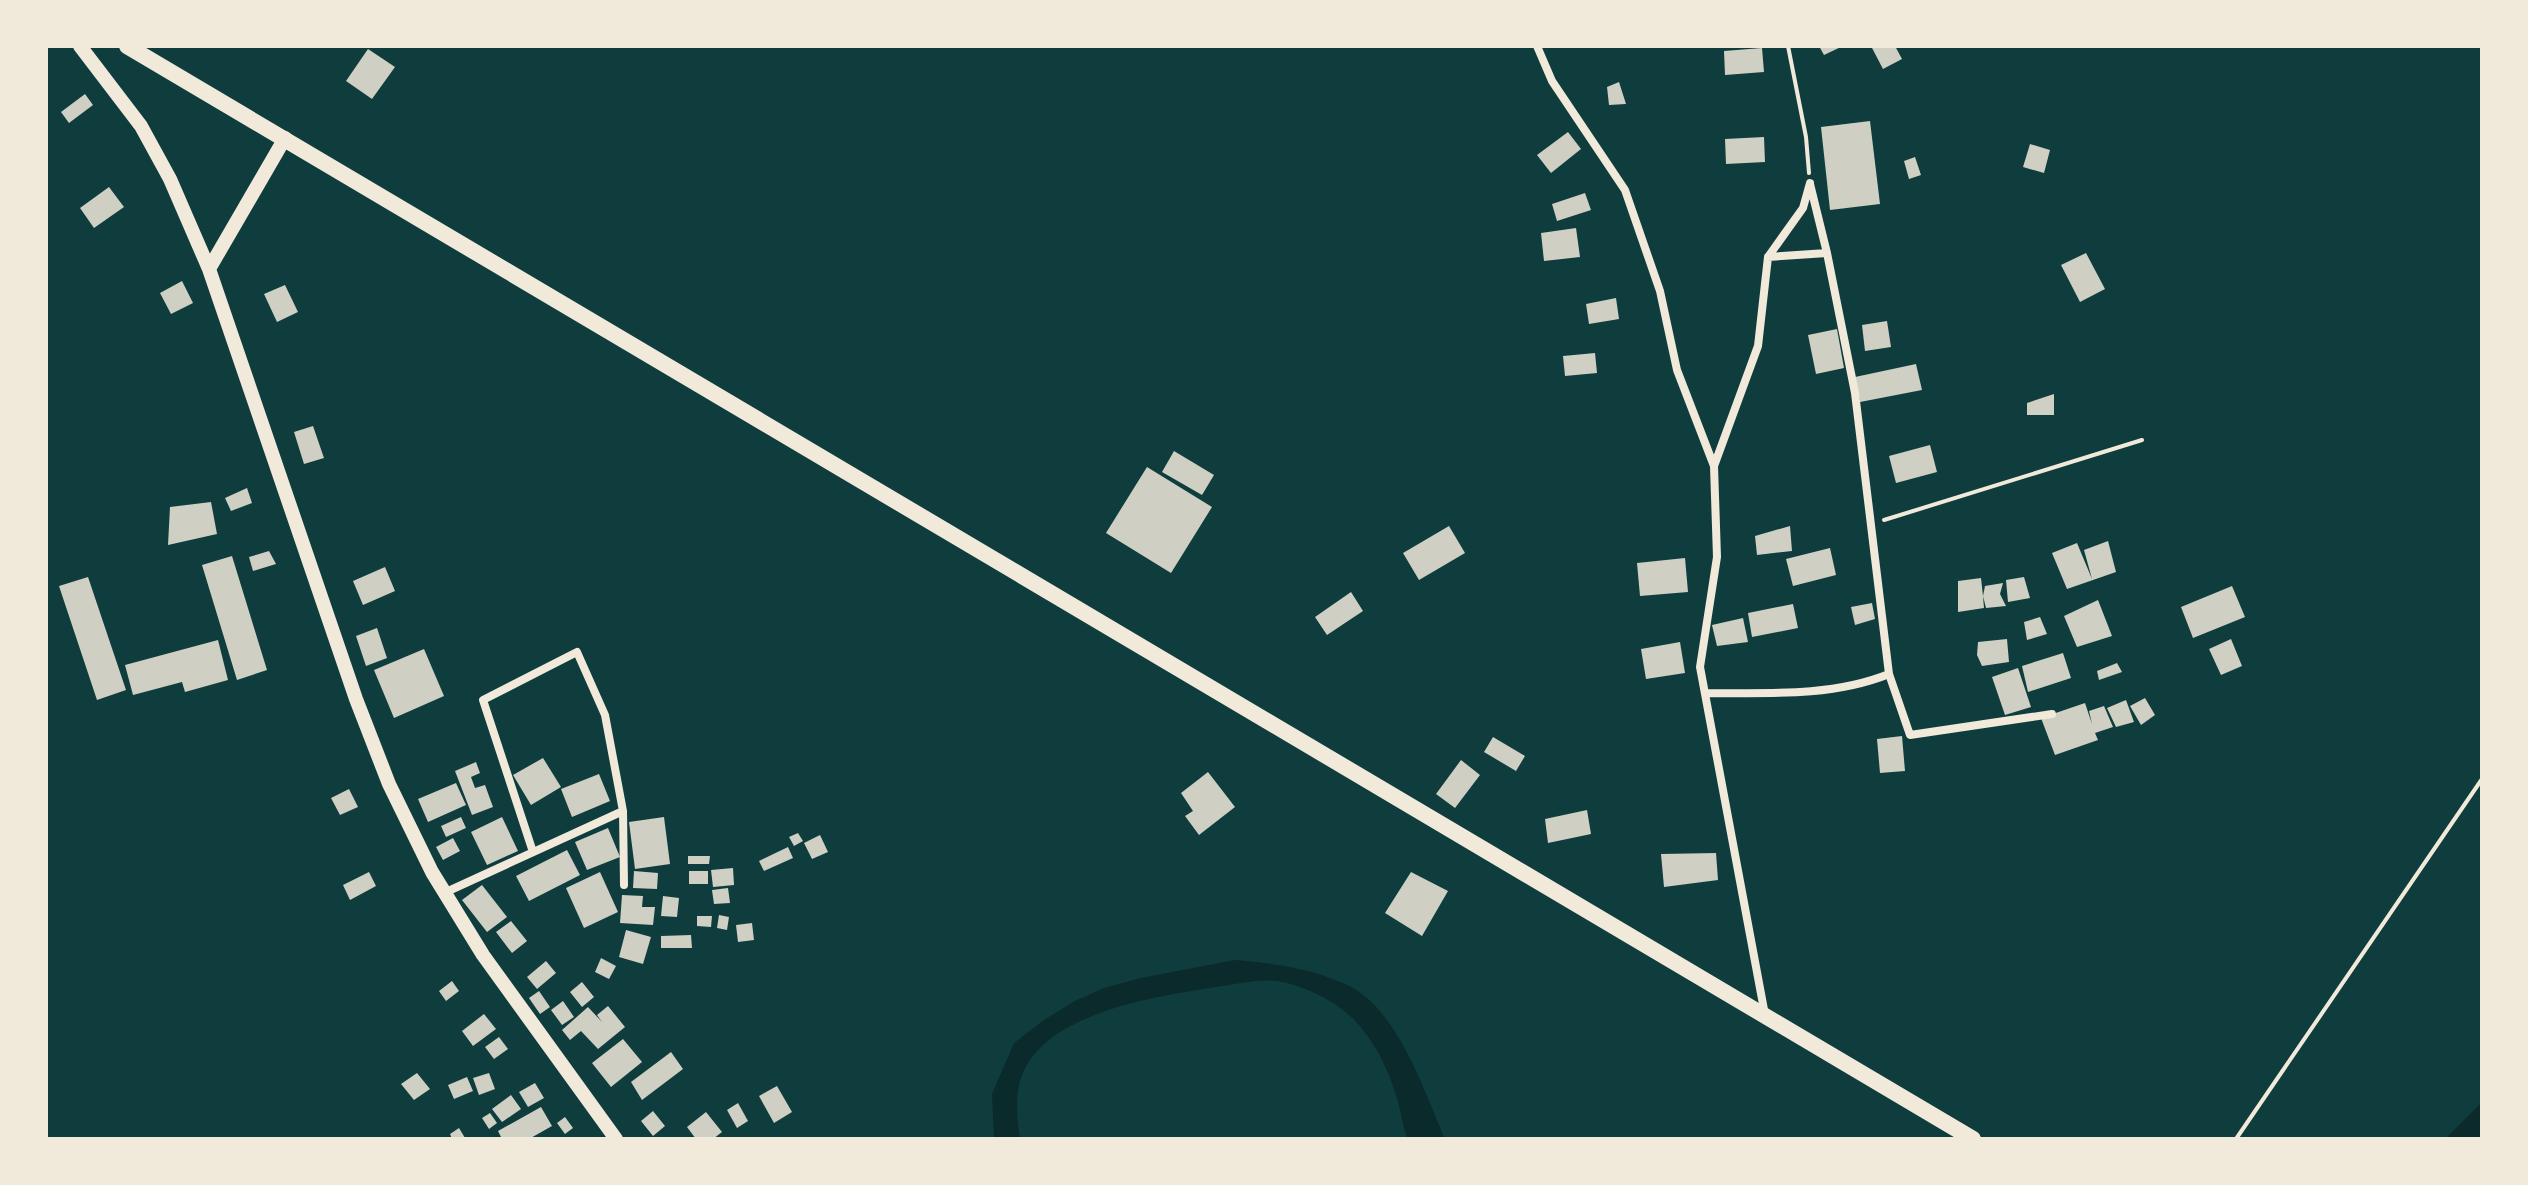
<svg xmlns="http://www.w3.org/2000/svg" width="2528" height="1185" font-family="'Varela Round',sans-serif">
  <rect width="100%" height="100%" fill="#0f3d3e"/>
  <path fill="#0a2a2b" d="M1235,960C1271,963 1309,968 1343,983C1397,1005 1423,1089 1445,1139H1408C1402,1126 1401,1111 1397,1098C1386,1062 1369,1029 1339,1007C1322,995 1298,984 1277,981C1256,979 1232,985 1210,988C1153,997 1048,1013 1023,1073C1014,1093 1017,1118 1020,1139H994L992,1094L1014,1043L1044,1020L1075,1001L1104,988L1141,978Z
    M2482,1102V1139H2445Z"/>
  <path fill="#cfcfc3" d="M1819,46H1843L1824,55Z
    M1871,46H1895L1902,59L1883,69Z
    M1762,48L1764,72L1725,75L1724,51Z
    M368,49L395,67L372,99L346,81Z
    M1619,82L1626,104L1609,105L1607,87Z
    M85,94L93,105L69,123L61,112Z
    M1870,121L1880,204L1830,210L1821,127Z
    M1568,132L1581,149L1551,173L1537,155Z
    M1764,137L1765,162L1726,164L1725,139Z
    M2030,144L2050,150L2044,173L2023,167Z
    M1915,157L1921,175L1909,179L1904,161Z
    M109,187L124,207L94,228L80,208Z
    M1585,193L1591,210L1557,221L1552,204Z
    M1576,228L1580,257L1544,261L1541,233Z
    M2086,253L2105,289L2080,302L2061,265Z
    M182,281L193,303L171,314L160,293Z
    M285,285L298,312L277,322L264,294Z
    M1616,298L1619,319L1589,324L1586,304Z
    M1887,321L1891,347L1865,351L1862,325Z
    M1837,329L1844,368L1816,374L1808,335Z
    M1595,353L1597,373L1565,376L1563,356Z
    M1916,364L1922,390L1860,402L1855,377Z
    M2054,394V415H2027V403Z
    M313,426L324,458L304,464L294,432Z
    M1930,445L1937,472L1896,483L1889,456Z
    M1174,451L1214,475L1202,495L1162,472Z
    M1147,467L1212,507L1171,573L1106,533Z
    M247,488L252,503L231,511L225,498Z
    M211,502L217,534L168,545L170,507Z
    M1449,526L1465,553L1419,580L1403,553Z
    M1790,526L1792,551L1757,555L1755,536Z
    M2108,541L2116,572L2067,589L2052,553L2077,543L2092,579L2084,550Z
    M1830,548L1836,575L1793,586L1786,559Z
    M269,551L276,564L253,571L249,557Z
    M232,556L267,670L237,680L202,565Z
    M1685,558L1688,592L1640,596L1637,563Z
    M385,567L395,591L363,605L353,581Z
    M88,577L126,690L97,700L59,586Z
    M2024,577L2030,598L2008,602L2006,580Z
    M1981,578L1983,596L1985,586L2003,583L2000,594L2006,606L1986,608L1983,596L1984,608L1958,612V581Z
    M2232,586L2245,617L2193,638L2181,607Z
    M1351,592L1363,611L1327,635L1315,617Z
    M2098,600L2112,636L2077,647L2064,616Z
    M1872,603L1875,619L1855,625L1851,607Z
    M1793,604L1798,628L1752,637L1748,613Z
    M2040,617L2047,634L2027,640L2024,622Z
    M1743,618L1748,642L1717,646L1712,625Z
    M377,628L387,658L366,666L356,636Z
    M2007,639L2009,662L1982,666L1977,655L1978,642Z
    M2231,639L2242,666L2221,675L2209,649Z
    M218,640L228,680L185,692L182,682L133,695L125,665Z
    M1680,642L1685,673L1646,679L1641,649Z
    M424,649L444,696L394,718L374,670Z
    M2063,653L2071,678L2028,692L2022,666Z
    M2117,663L2122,672L2099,680L2097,671Z
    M2018,668L2031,707L2005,715L1992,677Z
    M2145,698L2155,715L2141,725L2130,706Z
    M2126,700L2134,722L2116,727L2107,708Z
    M2085,703L2092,724L2089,711L2104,706L2113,727L2095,733L2098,740L2055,755L2041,718Z
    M1902,736L1905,771L1880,773L1877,739Z
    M1493,737L1525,756L1516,771L1484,752Z
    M543,758L561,787L531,805L513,775Z
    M1461,760L1480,775L1455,808L1436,794Z
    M476,762L480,773L471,777L475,788L485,785L493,807L472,815L455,771Z
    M1208,772L1235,807L1199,835L1185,816L1193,811L1181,793Z
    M599,774L610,801L572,817L561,789Z
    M456,783L466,805L428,822L418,799Z
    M349,789L358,807L340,815L331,798Z
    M1587,810L1591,834L1548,843L1545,819Z
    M461,817L466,828L446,837L441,826Z
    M502,817L518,851L487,865L471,832Z
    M664,817L670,864L635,869L629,822Z
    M608,828L620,857L587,870L575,842Z
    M798,833L803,841L794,846L789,837Z
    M820,835L828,852L812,859L804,843Z
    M453,838L460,851L443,860L436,847Z
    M788,847L793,858L764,871L759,861Z
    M567,850L580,875L529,901L516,876Z
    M1716,853L1718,880L1664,887L1661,854Z
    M688,856H710L709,864H688Z
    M733,868L734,885L713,887L711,870Z
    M634,871L658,873L657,889L633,888Z
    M689,871H708V884H689Z
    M369,872L376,886L350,900L343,885Z
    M600,872L618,912L584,928L566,888Z
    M1411,872L1448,891L1422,936L1385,913Z
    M482,885L507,917L487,932L462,900Z
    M728,888L730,903L714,904L712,890Z
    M622,895L643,896L642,907H655L653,925L620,923Z
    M663,896L679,898L677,917L661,916Z
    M719,915L729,917L727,930L717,928Z
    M697,916H712L711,927L697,926Z
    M511,921L527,941L512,953L496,932Z
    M752,923L754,940L738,942L736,925Z
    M626,930L651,937L643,964L619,957Z
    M691,935L692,948H661V936Z
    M601,958L616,966L609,979L595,972Z
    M546,961L556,973L537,989L527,977Z
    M452,981L459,991L446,1001L439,991Z
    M582,982L594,997L582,1007L570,992Z
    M539,991L550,1007L540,1014L529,998Z
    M563,1001L574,1017L562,1025L551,1010Z
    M608,1006L625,1027L598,1049L581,1031L570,1040L562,1030L588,1007L602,1022L597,1015Z
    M484,1014L496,1029L473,1046L462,1031Z
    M499,1037L508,1049L494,1059L485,1047Z
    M623,1039L642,1062L611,1087L592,1063Z
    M671,1052L683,1069L642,1100L631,1082Z
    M417,1073L430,1089L414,1100L401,1084Z
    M489,1073L495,1089L479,1095L473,1078Z
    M467,1077L473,1091L454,1099L448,1085Z
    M535,1083L544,1098L528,1107L519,1092Z
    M777,1086L792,1112L774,1123L759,1096Z
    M511,1095L521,1109L502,1122L492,1109Z
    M738,1103L748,1121L737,1128L727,1110Z
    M541,1107L552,1126L529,1139H502L498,1131Z
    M653,1111L665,1126L653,1136L641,1121Z
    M706,1112L722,1132L713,1139H696L687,1127Z
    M490,1113L497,1123L489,1129L482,1118Z
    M565,1117L573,1128L565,1134L557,1123Z
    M459,1128L465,1138L452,1139L450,1134Z"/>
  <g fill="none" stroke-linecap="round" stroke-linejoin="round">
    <path stroke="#f1e9da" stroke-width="4" d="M1788,46L1806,137L1809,173
      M1884,520L2142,440
      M2236,1139L2482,779"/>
    <path stroke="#f1e9da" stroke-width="8" d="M1537,46L1552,81L1625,190L1660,291L1677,370L1714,466
      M1768,257L1827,253
      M1889,674L1910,735L2052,714
      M1705,693C1767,693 1832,697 1889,674L1855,393L1827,253L1810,184
      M533,852L483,700L577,652L605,715L623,811
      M444,893L623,811L624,885
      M1765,1015L1700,667L1717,557L1714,466L1758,346L1768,257L1803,208L1810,183"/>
    <path stroke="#f1e9da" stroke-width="14" d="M80,46L141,126L170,179L209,269L356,699L389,784L432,872L483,955L616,1139
      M209,269L285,138"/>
    <path stroke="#f1e9da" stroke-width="16" d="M127,46L1973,1139"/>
  </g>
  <rect width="2528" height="1185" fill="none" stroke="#f1e9da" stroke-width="96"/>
</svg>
